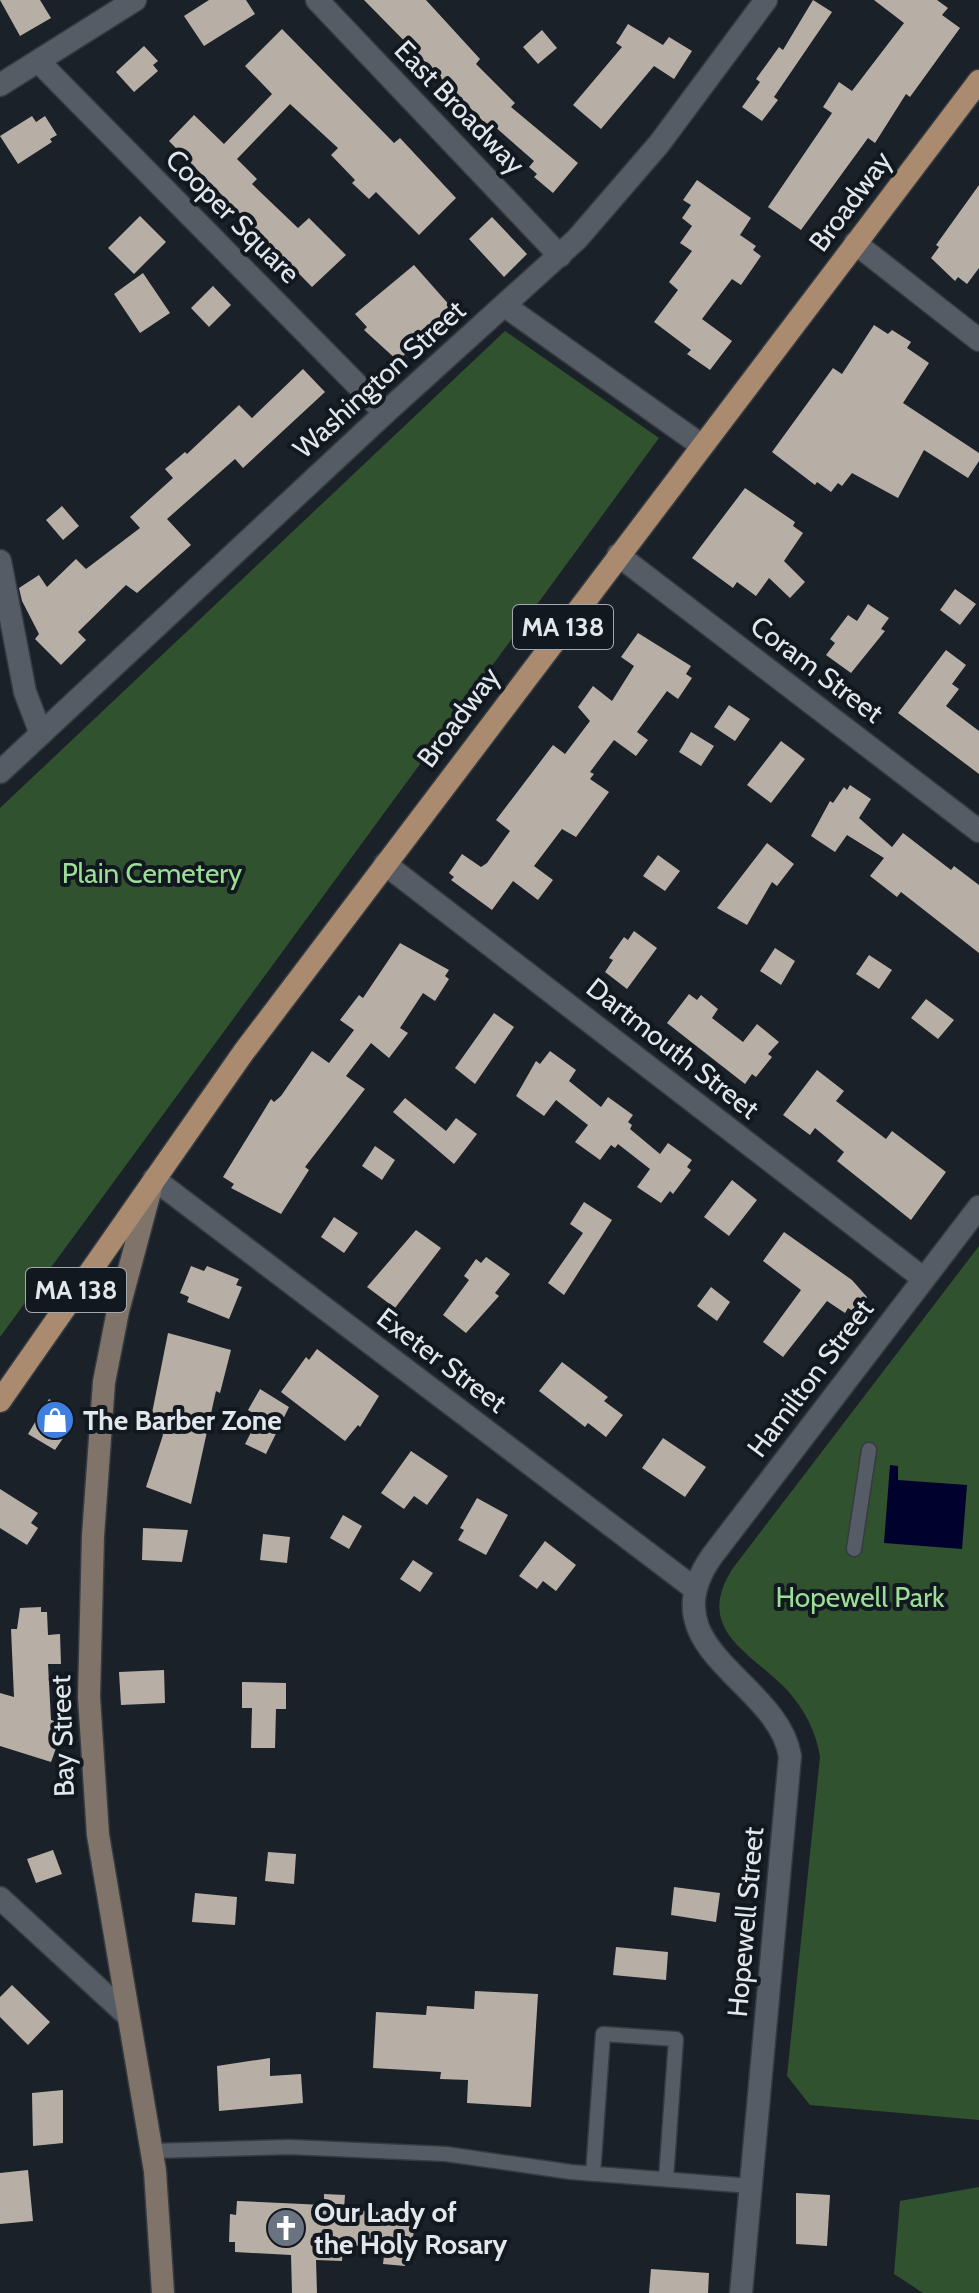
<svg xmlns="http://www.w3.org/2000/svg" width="979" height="2293" font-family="Cabin,sans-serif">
  <rect width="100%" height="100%" fill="#1b2128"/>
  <path fill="#31522f" d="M505,331L659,438L0,1337V808Z
    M979,1246V2120L810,2105L787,2076L820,1757C816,1731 805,1711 788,1691C753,1653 692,1631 733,1568Z
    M979,2187V2293H923L894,2274L900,2201Z"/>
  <path fill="#00022d" d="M890,1465L898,1466V1480L967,1485L962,1549L884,1543Z"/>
  <path fill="#b7afa5" d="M0,0H40L51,18L20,36Z
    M209,0H246L255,14L204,46L184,16Z
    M364,0H426L480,59L476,64L515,103L511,107L578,163L553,193L534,177L537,174L529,167L534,161L493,125L490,128Z
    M813,0L832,12L774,97L778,100L762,121L742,107L760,82L756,79L779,47L783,50Z
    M874,0H937L948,8L942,15L960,28L910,97L906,94L875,143L868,138L801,230L768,207L832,113L823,107L839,82L852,91L904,23Z
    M628,24L663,45L669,37L692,51L674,79L654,66L601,129L573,105L622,47L616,43Z
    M282,29L394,143L400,138L456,198L419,235L376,192L369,199L352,183L355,180L331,155L338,148L290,104L237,159L257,179L252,184L298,228L309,218L346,255L312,287L169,141L194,115L224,144L272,94L245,66Z
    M542,30L557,48L538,64L523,47Z
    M144,46L158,61L153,65L158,71L134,92L116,72Z
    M32,116L36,122L45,116L57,135L50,139L52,142L18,164L0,136Z
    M697,180L751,218L740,235L756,246L753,250L761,256L741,285L732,279L702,319L732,341L710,370L687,354L691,350L654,322L678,290L669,282L692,251L680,243L692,226L682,218L691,205L683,200Z
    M979,185V268L967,284L958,277L955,281L931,258L939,247L936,245Z
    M140,216L166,242L134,274L108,248Z
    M492,217L527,254L504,277L469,239Z
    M414,265L452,308L398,361L364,330L367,327L355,314Z
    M143,273L170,313L140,333L114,294Z
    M213,286L231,305L209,327L191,308Z
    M874,325L888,334L892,330L911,342L907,348L929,363L903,403L979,453V461L968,478L924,450L898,498L852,473L842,486L838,483L831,492L817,482L815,485L772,452L833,368L842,374Z
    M303,369L325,392L243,468L235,459L167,519L191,545L137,593L126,585L78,632L86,640L61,665L35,639L39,634L22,601L19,588L39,575L47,587L76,559L86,569L140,528L130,517L173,478L165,469L185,452L187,454L239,405L252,418Z
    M745,488L795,522L793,526L803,533L784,561L805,582L790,598L769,578L756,596L737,582L733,588L692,558Z
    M62,506L79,526L63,540L46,520Z
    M955,589L976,604L960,625L940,610Z
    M868,604L889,618L881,629L885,631L851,673L826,655L835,643L830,639L848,615L857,621Z
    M638,633L691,666L686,674L692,678L678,699L667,691L637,732L648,740L636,756L614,740L590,772L594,774L590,779L609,792L576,837L562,829L534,866L553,880L538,900L513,881L492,910L451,880L454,877L449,873L462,854L481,867L487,863L510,831L496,820L553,745L565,754L590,721L578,707L593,686L612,701L634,666L621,657Z
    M946,650L966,665L952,684L959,689L946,706L979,731V774L898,713Z
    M729,705L750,719L735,741L714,727Z
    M691,732L714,746L701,766L679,752Z
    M781,741L805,759L771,803L747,785Z
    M850,785L871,799L859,818L892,847L903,833L951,870L954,866L979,885V953L901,892L897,897L870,876L884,858L847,835L835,852L811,836L830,801L833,803L844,787L847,790Z
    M767,843L794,864L777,886L772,882L747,925L717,908Z
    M658,855L680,871L665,891L643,876Z
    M634,931L657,948L627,989L605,972L613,960L609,958L624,937L628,940Z
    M400,943L449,970L445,976L449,979L435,1001L423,993L400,1028L408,1033L389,1058L371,1043L346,1076L365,1089L305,1167L309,1170L281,1214L231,1188L234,1184L223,1177L271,1099L274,1102L281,1096L312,1051L329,1063L354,1030L340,1020L359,995L363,998Z
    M775,948L795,961L781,985L760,971Z
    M869,955L892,970L879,989L856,974Z
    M689,994L697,1000L701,995L718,1009L712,1018L743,1042L757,1024L779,1042L768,1054L772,1057L756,1077L752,1074L745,1084L667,1023Z
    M926,999L954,1020L938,1039L911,1018Z
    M494,1013L514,1027L475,1084L455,1068Z
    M550,1051L576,1070L569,1081L601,1107L608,1097L633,1115L628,1122L632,1125L630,1129L660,1154L668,1143L692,1160L687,1167L691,1170L673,1194L670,1191L661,1203L637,1187L650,1169L618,1144L615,1148L611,1145L600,1160L575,1142L588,1125L556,1100L544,1116L516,1096L536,1061L540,1064Z
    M817,1070L844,1091L836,1101L886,1139L892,1131L946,1172L911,1220L837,1161L844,1152L815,1128L810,1135L783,1115Z
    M405,1098L446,1131L456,1118L477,1134L454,1164L393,1112Z
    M375,1146L395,1160L382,1180L362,1166Z
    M732,1180L757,1200L729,1236L704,1217Z
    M584,1202L612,1220L564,1295L548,1283L583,1233L570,1224Z
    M334,1217L358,1233L344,1253L321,1237Z
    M416,1230L441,1248L395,1308L367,1287Z
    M784,1232L852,1280L867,1297L856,1313L848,1308L845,1313L827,1301L783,1357L763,1342L801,1290L763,1261Z
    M486,1257L510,1274L495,1293L499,1296L466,1333L443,1315L469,1280L464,1276L476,1259L481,1263Z
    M191,1266L204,1271L207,1266L239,1279L236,1285L242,1287L229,1319L187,1302L189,1297L180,1293Z
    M711,1287L730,1302L717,1321L697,1306Z
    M168,1333L231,1350L220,1393L216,1391L191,1504L146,1487L163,1435L161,1430L149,1428Z
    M317,1349L379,1396L360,1427L358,1425L345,1441L281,1392L306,1357L309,1360Z
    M562,1362L608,1397L604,1401L623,1415L606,1437L588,1423L585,1427L539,1391Z
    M260,1389L289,1407L266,1454L245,1444L259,1417L248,1410Z
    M49,1399L72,1412V1425L55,1450L28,1434Z
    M663,1438L706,1467L685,1497L642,1468Z
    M411,1451L448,1476L427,1505L414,1496L404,1509L381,1493Z
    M0,1489L38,1513L31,1523L38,1528L27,1545L0,1528Z
    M477,1498L508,1515L486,1555L458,1540L464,1530L460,1528Z
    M343,1515L362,1526L349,1549L330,1538Z
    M143,1528L188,1530L182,1562L142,1560Z
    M263,1534L290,1537L287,1563L260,1560Z
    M545,1541L576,1565L556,1591L543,1581L537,1589L519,1576Z
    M413,1560L433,1573L420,1592L400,1579Z
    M41,1607V1612H47L48,1635L60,1634L61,1664H48L51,1720L65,1724L51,1762L0,1746V1693L14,1697L11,1629H17L20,1608Z
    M164,1670L165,1703L121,1705L119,1672Z
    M242,1682L286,1683V1709H276L275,1748H251L252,1708H242Z
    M53,1850L62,1874L36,1883L27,1859Z
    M268,1852L296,1854L294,1884L265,1881Z
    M674,1887L720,1893L716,1922L671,1915Z
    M195,1893L237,1897L235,1925L192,1922Z
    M616,1947L668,1952L666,1980L613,1975Z
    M12,1985L50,2022L28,2045L0,2017V1997Z
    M475,1991L538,1994L531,2107L467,2103L468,2080L440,2079L441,2072L373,2068L376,2012L426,2015L427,2006L474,2009Z
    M270,2058V2076L301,2074L303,2103L219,2111L217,2066Z
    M63,2090V2143L33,2146L32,2093Z
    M28,2170L33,2221L0,2224V2173Z
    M796,2193L830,2195L827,2246L796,2244Z
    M324,2194L345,2195L344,2209L415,2215L412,2250H406L405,2266L383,2264L385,2247L343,2245L342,2261L316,2260L317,2293H292L291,2255L235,2252V2242H229L230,2214L236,2215L237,2201L324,2205Z
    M651,2269L709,2273L708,2293H649Z"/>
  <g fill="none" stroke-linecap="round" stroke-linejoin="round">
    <defs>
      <path id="service" d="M854,1549L869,1450
        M152,2151L290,2147L446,2154L571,2172L751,2186
        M593,2174L603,2034L676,2039L666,2179"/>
      <path id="minor" d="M317,0L560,256
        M38,61L385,413
        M0,85L135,0
        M855,243L979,340
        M505,306L701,445
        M618,555L979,831
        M0,561L25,692L41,734
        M385,864L924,1279
        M154,1179L695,1589
        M741,2293L790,1756C778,1681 646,1649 712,1556L979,1207"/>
      <path id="tertiary" d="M0,772L385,413L577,239L659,144L766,0
        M0,1898L125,2013"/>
      <path id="secondary" d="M151,1188L118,1311L104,1382L93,1536L89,1697L98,1835L155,2171L163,2293"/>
      <path id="primary" d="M0,1401L243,1053L979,81"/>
    </defs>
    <use href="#service" stroke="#363b41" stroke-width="17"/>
    <use href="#minor" stroke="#363b41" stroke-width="25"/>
    <use href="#tertiary" stroke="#363b41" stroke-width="25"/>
    <use href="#secondary" stroke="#363b41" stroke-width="25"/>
    <use href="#primary" stroke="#363b41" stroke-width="25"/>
    <use href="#service" stroke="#555c65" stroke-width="14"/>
    <use href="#minor" stroke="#555c65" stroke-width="22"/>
    <use href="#tertiary" stroke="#555c65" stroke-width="22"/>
    <use href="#secondary" stroke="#7f736a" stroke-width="22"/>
    <use href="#primary" stroke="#aa8b6f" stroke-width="22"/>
  </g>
  <defs>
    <symbol id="shop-disc" viewBox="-11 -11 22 22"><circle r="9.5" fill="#3f7fe0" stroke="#12181f"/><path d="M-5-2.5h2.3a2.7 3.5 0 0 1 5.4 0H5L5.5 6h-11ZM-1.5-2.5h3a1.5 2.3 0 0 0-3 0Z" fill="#fff"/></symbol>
    <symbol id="church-disc" viewBox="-11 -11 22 22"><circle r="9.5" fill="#6b7280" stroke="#12181f"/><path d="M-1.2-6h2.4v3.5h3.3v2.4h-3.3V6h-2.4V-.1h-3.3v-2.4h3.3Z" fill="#fff"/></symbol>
  </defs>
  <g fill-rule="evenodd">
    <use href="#shop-disc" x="33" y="1398" width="44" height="44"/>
    <use href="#church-disc" x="264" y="2206" width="44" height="44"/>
  </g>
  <g text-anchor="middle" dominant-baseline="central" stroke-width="8" stroke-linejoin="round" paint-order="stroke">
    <g fill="#12181f" stroke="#a4a9ae" stroke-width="2">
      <rect x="513" y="605" width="100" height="44" rx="6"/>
      <rect x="26" y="1268" width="100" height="44" rx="6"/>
    </g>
    <g font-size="26" font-weight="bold" fill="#e2e7ec">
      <text x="563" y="627">MA 138</text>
      <text x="76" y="1290">MA 138</text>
    </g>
    <g font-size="28" fill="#e2e7ec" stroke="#12181f">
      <text transform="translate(460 107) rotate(46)">East Broadway</text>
      <text transform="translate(850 201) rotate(-53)">Broadway</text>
      <text transform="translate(233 216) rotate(45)">Cooper Square</text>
      <text transform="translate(379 379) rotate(-42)">Washington Street</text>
      <text transform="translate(817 669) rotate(37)">Coram Street</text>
      <text transform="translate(458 717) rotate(-53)">Broadway</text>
      <text transform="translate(673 1048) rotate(38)">Dartmouth Street</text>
      <text transform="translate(442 1360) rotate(37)">Exeter Street</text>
      <text transform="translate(810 1378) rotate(-53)">Hamilton Street</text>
      <text transform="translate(62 1736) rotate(-92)">Bay Street</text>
      <text transform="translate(745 1922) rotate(-85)">Hopewell Street</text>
    </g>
    <g font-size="28" fill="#9bdf96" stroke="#12181f">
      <text x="152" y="873">Plain Cemetery</text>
      <text x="860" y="1597">Hopewell Park</text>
    </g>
    <g font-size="28" font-weight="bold" fill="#e2e7ec" stroke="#12181f" text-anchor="start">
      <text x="83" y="1420">The Barber Zone</text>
      <text x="314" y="2212">Our Lady of<tspan x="314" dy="32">the Holy Rosary</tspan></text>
    </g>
  </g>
</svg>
